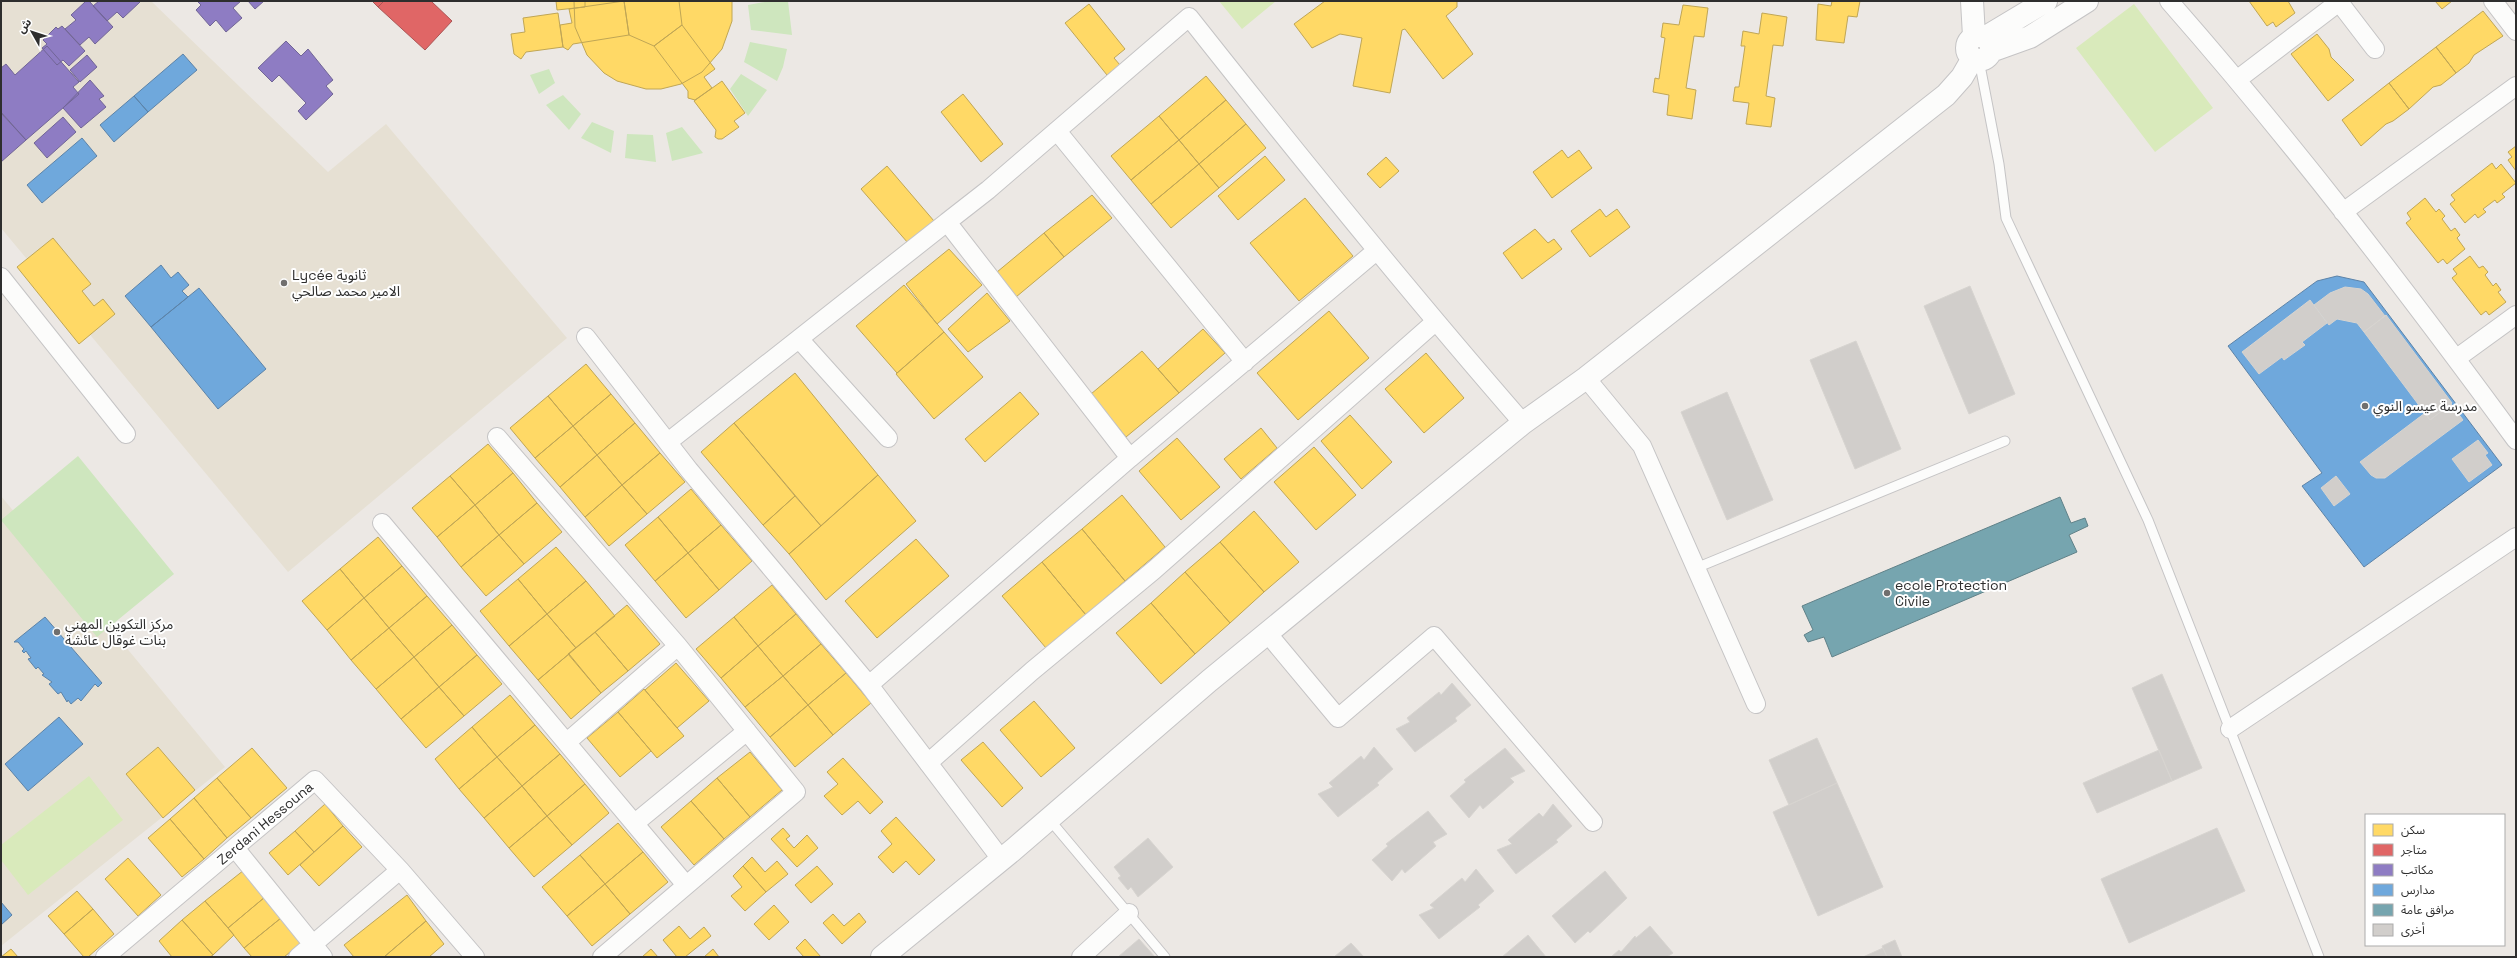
<svg xmlns="http://www.w3.org/2000/svg" width="2517" height="958" font-family="'Space Grotesk','Noto Sans Arabic',sans-serif">
  <rect width="100%" height="100%" fill="#ece8e4"/>
  <path fill="#e6e0d3" d="M1,1H151L328,172L386,124L567,338L288,572L1,228Z
    M1,496L225,767L1,946Z"/>
  <path fill="#cee6be" d="M770,1H788L792,35L751,30L748,5Z
    M750,42L787,49L783,67L777,81L744,62Z
    M549,69L555,83L539,94L530,75Z
    M741,74L767,90L748,116L730,89Z
    M563,95L581,114L569,130L546,105Z
    M592,122L614,131L611,153L581,138Z
    M682,127L703,153L672,161L666,133Z
    M627,134L653,135L656,162L625,158Z
    M78,456L174,574L97,637L1,520Z"/>
  <path fill="#d9eabb" d="M1219,1H1276L1242,29Z
    M2134,4L2213,108L2155,152L2076,48Z
    M89,776L123,820L28,895L1,860V845Z"/>
  <path fill="#ffd966" stroke="#c0a655" d="M556,1H585V7L557,10Z
    M574,1H732V21L722,49L702,72L681,84L661,89H646L617,81L604,73L587,55L575,27Z
    M624,1L629,35L573,44L568,50L563,47L560,25L572,23L569,9Z
    M624,1H679L682,25L654,46L629,35Z
    M1325,1H1457V7L1446,16L1473,54L1443,79L1405,29L1402,30L1390,93L1353,86L1362,38L1340,34L1312,48L1294,24Z
    M1832,1H1860L1857,17L1848,16L1844,43L1816,40L1818,4L1831,6Z
    M2249,1H2288L2295,13L2276,27L2273,22L2267,26Z
    M2435,1H2452L2442,9Z
    M1089,4L1125,49L1114,58L1120,65L1107,75L1065,23Z
    M1683,5L1708,8L1704,37L1694,36L1686,88L1696,90L1692,119L1667,115L1669,95L1653,92L1655,78L1659,79L1662,58L1665,38L1661,37L1663,23L1679,25Z
    M2483,11L2503,36L2474,55L2469,63L2456,73L2436,47Z
    M558,13L563,47L526,52L521,59L514,54L511,34L525,32L523,18Z
    M1762,13L1787,17L1783,46L1773,45L1766,96L1775,98L1771,127L1746,124L1749,103L1733,101L1735,87H1739L1742,67L1745,46H1741L1743,31L1759,34Z
    M682,25L715,69L704,77L712,88L695,100L688,98V91L654,46Z
    M2317,34L2329,49L2331,57L2354,80L2328,101L2291,54Z
    M2436,47L2456,73L2441,85L2433,87L2409,109L2389,83Z
    M1206,76L1226,100L1179,140L1159,116Z
    M722,81L745,113L734,121L739,127L722,139H718L715,137L716,130L694,101Z
    M2389,83L2409,109L2393,121L2386,124L2361,146L2342,120Z
    M963,94L1003,144L981,162L941,112Z
    M1226,100L1246,124L1199,164L1179,140Z
    M1159,116L1179,140L1131,180L1111,156Z
    M1246,124L1266,148L1219,188L1199,164Z
    M1179,140L1199,164L1151,204L1131,180Z
    M2516,146V171L2508,160L2512,157L2508,152Z
    M1562,150L1568,158L1579,150L1592,168L1552,198L1533,172Z
    M1265,156L1285,180L1238,220L1218,196Z
    M1386,157L1399,171L1380,188L1367,174Z
    M2492,163L2496,169L2501,164L2516,183L2502,194L2505,197L2497,203L2495,200L2483,209L2486,212L2478,218L2475,214L2465,223L2450,204L2455,200L2451,195Z
    M1199,164L1219,188L1171,228L1151,204Z
    M887,166L934,221L908,243L861,189Z
    M1092,195L1112,218L1064,257L1044,233Z
    M1305,198L1353,256L1299,301L1250,243Z
    M2425,198L2436,212L2439,209L2445,216L2442,219L2451,231L2455,228L2460,235L2457,238L2465,249L2447,264L2443,259L2438,263L2406,223L2411,219L2407,213Z
    M1600,209L1606,217L1617,209L1630,227L1590,257L1571,231Z
    M1535,229L1548,243L1554,239L1562,249L1522,279L1503,253Z
    M1044,233L1064,257L1016,297L997,272Z
    M53,238L91,284L82,291L94,306L103,299L115,314L79,344L17,267Z
    M949,249L982,285L937,324L906,284Z
    M2470,256L2479,268L2483,266L2488,272L2485,275L2493,286L2496,283L2501,290L2498,292L2506,302L2489,315L2486,311L2481,315L2452,278L2457,274L2453,269Z
    M904,285L944,332L897,373L856,326Z
    M987,293L1010,321L968,352L948,329Z
    M1329,311L1369,358L1298,420L1257,373Z
    M1203,329L1225,353L1179,393L1158,369Z
    M944,332L983,377L934,419L896,374Z
    M1142,351L1179,393L1126,437L1091,394Z
    M1426,353L1464,398L1424,433L1385,389Z
    M586,364L611,394L573,426L548,396Z
    M795,373L878,475L821,526L734,423Z
    M1020,392L1039,414L985,462L965,439Z
    M611,394L635,423L597,455L573,426Z
    M548,396L573,426L535,458L510,428Z
    M1350,415L1392,462L1362,489L1321,441Z
    M635,423L660,453L622,485L597,455Z
    M734,423L795,496L763,525L701,452Z
    M573,426L597,455L560,487L535,458Z
    M1261,428L1277,448L1241,479L1224,459Z
    M1177,438L1220,487L1181,520L1139,471Z
    M488,444L513,473L475,505L450,476Z
    M1314,447L1356,495L1316,530L1274,482Z
    M660,453L685,482L647,514L622,485Z
    M597,455L622,485L585,517L560,487Z
    M513,473L537,503L499,535L475,505Z
    M878,475L916,521L826,600L789,554Z
    M450,476L475,505L437,537L412,508Z
    M622,485L647,514L609,546L585,517Z
    M691,489L721,525L688,553L658,517Z
    M1122,495L1165,547L1125,581L1082,529Z
    M795,496L821,526L789,554L763,525Z
    M537,503L562,532L524,564L499,535Z
    M475,505L499,535L461,567L437,537Z
    M1254,511L1299,562L1264,592L1220,542Z
    M658,517L688,553L655,581L625,545Z
    M721,525L752,561L719,590L688,553Z
    M1082,529L1125,581L1086,615L1042,562Z
    M499,535L524,564L486,596L461,567Z
    M378,537L402,566L364,598L340,569Z
    M916,539L949,576L877,638L845,601Z
    M1220,542L1264,592L1230,623L1185,572Z
    M556,547L586,581L547,614L518,579Z
    M688,553L719,590L686,618L655,581Z
    M1042,562L1086,615L1046,648L1002,596Z
    M402,566L427,596L389,628L364,598Z
    M340,569L364,598L327,630L302,601Z
    M1185,572L1230,623L1195,654L1151,603Z
    M518,579L547,614L509,646L480,611Z
    M586,581L615,616L576,648L547,614Z
    M772,585L796,614L758,646L734,617Z
    M427,596L452,625L414,657L389,628Z
    M364,598L389,628L351,660L327,630Z
    M1151,603L1195,654L1161,684L1116,633Z
    M627,605L660,644L628,671L595,632Z
    M547,614L576,648L538,680L509,646Z
    M796,614L821,644L783,676L758,646Z
    M734,617L758,646L721,678L696,649Z
    M452,625L477,655L439,687L414,657Z
    M389,628L414,657L376,689L351,660Z
    M595,632L628,671L601,693L568,654Z
    M821,644L846,673L808,705L783,676Z
    M758,646L783,676L745,707L721,678Z
    M569,654L601,693L571,719L538,680Z
    M477,655L502,684L464,716L439,687Z
    M414,657L439,687L401,719L376,689Z
    M676,663L709,701L677,728L645,690Z
    M846,673L871,703L833,735L808,705Z
    M783,676L808,705L770,737L745,707Z
    M439,687L464,716L426,748L401,719Z
    M644,689L684,736L657,758L618,712Z
    M510,695L535,725L497,757L472,727Z
    M1034,701L1075,748L1041,777L1000,730Z
    M808,705L833,735L795,767L770,737Z
    M618,712L651,751L620,777L587,738Z
    M535,725L560,754L522,786L497,757Z
    M472,727L497,757L459,789L435,759Z
    M983,742L1023,788L1002,807L961,760Z
    M158,747L195,790L163,818L126,774Z
    M252,748L287,788L251,818L217,778Z
    M750,752L782,790L750,817L717,778Z
    M560,754L585,784L547,816L522,786Z
    M497,757L522,786L484,818L459,789Z
    M843,758L883,802L870,814L858,801L842,815L824,796L838,784L827,772Z
    M217,778L251,818L227,838L194,798Z
    M717,778L750,817L724,839L691,801Z
    M585,784L609,813L572,845L547,816Z
    M522,786L547,816L509,848L484,818Z
    M194,798L227,838L204,859L170,819Z
    M691,801L724,839L694,865L661,827Z
    M325,804L343,826L314,852L295,831Z
    M547,816L572,845L534,877L509,848Z
    M896,817L935,860L919,875L906,861L893,873L878,857L892,844L881,831Z
    M170,819L204,859L182,877L148,838Z
    M618,823L643,852L605,884L580,855Z
    M343,826L362,847L319,886L300,865Z
    M783,828L790,836L786,839L794,848L807,835L818,848L797,867L771,839Z
    M295,831L314,852L288,875L269,853Z
    M643,852L668,882L630,914L605,884Z
    M580,855L605,884L567,916L542,887Z
    M752,857L765,872L777,861L788,874L766,892L743,866Z
    M128,858L161,895L138,916L105,879Z
    M743,866L766,892L745,911L731,896L742,887L733,876Z
    M817,866L833,884L811,903L795,885Z
    M244,870L265,897L228,928L205,901Z
    M605,884L630,914L592,946L567,916Z
    M77,891L93,909L64,934L48,916Z
    M407,895L426,921L384,957H354L344,945Z
    M265,897L281,918L244,948L228,928Z
    M205,901L234,935L213,955L182,920Z
    M774,905L789,922L769,940L754,924Z
    M93,909L114,934L88,957H84L64,934Z
    M859,913L866,922L842,944L823,923L833,914L844,926Z
    M281,918L301,943L284,957H252L244,948Z
    M182,920L213,955L210,957H172L159,941Z
    M426,921L444,944L429,957H384Z
    M679,926L690,939L704,927L711,936L685,957H677L663,940Z
    M805,939L821,957H804L796,948Z
    M11,949L18,957H1Z
    M651,949L658,957H642Z
    M713,949L719,957H704Z"/>
  <path fill="#e06666" stroke="#ab5555" d="M372,1H384L378,7Z
    M384,1H431L452,21L425,50L378,7Z"/>
  <path fill="#8e7cc3" stroke="#716596" d="M86,1H89L113,27L95,44L89,37L80,45L65,29L76,20L71,15Z
    M99,1H139L140,2L123,18L117,12L107,21L93,6Z
    M197,1H241L233,8L242,18L226,32L216,20L210,26L196,10L201,5Z
    M248,1H264L255,9Z
    M62,26L85,51L69,66L63,60L57,65L42,48L47,44L43,40L56,27L58,29Z
    M286,41L301,56L308,49L333,80L326,86L333,94L306,120L298,111L306,103L279,75L272,82L258,68Z
    M47,46L79,82L73,87L79,94L26,140L1,112V68L6,64L15,75Z
    M87,55L97,67L80,82L70,70Z
    M90,80L104,96L99,99L106,107L81,128L63,108Z
    M1,113L26,140L1,162Z
    M63,117L76,132L47,158L34,143Z"/>
  <path fill="#6fa8dc" stroke="#5c83a8" d="M183,54L197,70L148,112L134,96Z
    M134,96L148,112L114,142L100,125Z
    M82,138L97,156L42,203L27,185Z
    M161,265L171,278L178,272L189,285L182,291L188,297L151,327L125,296Z
    M2337,276L2364,282L2502,465L2364,567L2302,486L2322,473L2228,346L2317,281Z
    M199,288L266,369L218,409L151,327Z
    M45,617L102,683L98,687L95,684L81,701L78,698L71,704L68,700L67,702L61,692L58,694L49,684L52,682L42,675L44,674L38,667L36,669L28,659L31,658L26,651L24,653L22,651L24,649L18,642H14Z
    M59,717L83,744L28,791L5,764Z
    M1,902L12,915L1,925Z"/>
  <path fill="#76a5af" stroke="#608188" d="M2060,497L2071,523L2085,518L2088,526L2069,535L2077,552L1832,657L1824,637L1808,642L1804,635L1813,630L1802,606Z"/>
  <path fill="#d1cecb" stroke="#d7d4d0" d="M1970,286L2015,394L1969,414L1924,306Z
    M2345,287L2361,289L2368,294L2385,316L2364,332L2357,323L2337,319L2329,325L2314,305L2330,293Z
    M2310,300L2327,323L2302,342L2305,345L2284,360L2282,357L2259,374L2242,352Z
    M2386,315L2452,403L2430,420L2364,332Z
    M1856,341L1901,449L1855,469L1810,360Z
    M1727,392L1773,500L1727,520L1681,412Z
    M2451,404L2463,420L2385,478H2376L2371,475L2360,462L2425,413L2430,420Z
    M2478,440L2488,453L2485,455L2492,465L2469,482L2452,459Z
    M2336,476L2350,494L2334,506L2321,488Z
    M2162,674L2202,768L2172,781L2132,688Z
    M1452,683L1471,705L1455,718L1457,721L1415,752L1396,729L1410,722L1407,718L1439,692L1441,695Z
    M1817,738L1837,783L1789,805L1769,760Z
    M1374,747L1393,769L1377,783L1379,785L1338,817L1318,794L1333,787L1329,783L1361,756L1364,760Z
    M1505,748L1525,771L1510,778L1514,782L1483,809L1480,805L1469,818L1450,796L1466,782L1464,780Z
    M2159,750L2172,781L2097,813L2083,783Z
    M1837,783L1883,887L1818,916L1773,812Z
    M1553,804L1572,826L1556,840L1558,842L1516,874L1497,850L1512,844L1508,840L1539,813L1543,817Z
    M1428,811L1447,834L1433,842L1436,846L1405,873L1402,869L1392,881L1372,860L1388,846L1386,844Z
    M2217,828L2245,891L2129,943L2101,879Z
    M1148,838L1173,867L1138,897L1131,887L1128,890L1118,878L1121,876L1114,867Z
    M1476,869L1494,891L1478,905L1480,907L1439,939L1419,915L1434,908L1430,905L1462,878L1465,882Z
    M1605,871L1627,898L1590,933L1588,931L1575,943L1552,916Z
    M1650,926L1673,953L1667,957H1611L1619,950L1621,952L1635,936L1636,938Z
    M1528,935L1546,957H1502Z
    M1139,939L1155,957H1118Z
    M1895,940L1902,957H1887L1882,946Z
    M1351,943L1364,957H1334Z
    M1883,948L1887,957H1863Z"/>
  <g fill="none" stroke-linecap="round" stroke-linejoin="round">
    <defs>
      <path id="lane" d="M1979,60L1999,164L2006,218L2148,520L2319,957
        M1696,568L2005,441
        M1049,819L1165,957"/>
      <path id="street" d="M2169,1C2292,141 2406,290 2516,440
        M2493,1L2516,31
        M2238,79L2339,2L2375,49
        M1057,131L1245,362
        M2343,212L2516,86
        M947,222L988,190L1189,17C1298,155 1408,291 1523,423
        M1,277L126,434
        M586,337L689,470L869,685L1001,859
        M800,340L888,438
        M2457,358L2516,315
        M1586,378L1642,446L1756,704
        M497,437L678,646L796,792L602,957
        M668,442L947,222L1130,458L869,685
        M1130,458L1376,251
        M382,523L686,885
        M1268,634L1338,718L1434,636L1593,822
        M2230,729L2516,537
        M567,742L678,646
        M928,763L1032,671L1154,570L1435,322
        M635,823L747,731
        M235,848L323,957
        M105,957L315,780L400,870L475,957
        M298,957L400,870
        M1081,957L1129,913"/>
      <path id="secondary" d="M1972,1L1974,36
        M1967 48a12 12 0 1 1 24 0a12 12 0 1 1-24 0Z
        M1986,37L2046,1
        M1991,51L2030,37L2087,1
        M882,957L1013,850L1209,681L1523,423L1586,378L1946,95L1962,77L1973,58"/>
    </defs>
    <use href="#lane" stroke="#c5c4c5" stroke-width="11"/>
    <use href="#street" stroke="#c5c4c5" stroke-width="20"/>
    <use href="#secondary" stroke="#c5c4c5" stroke-width="24"/>
    <use href="#lane" stroke="#fcfcfb" stroke-width="9"/>
    <use href="#street" stroke="#fcfcfb" stroke-width="18"/>
    <use href="#secondary" stroke="#fcfcfb" stroke-width="22"/>
  </g>
  <g fill="#706f6e" stroke="#fff" stroke-width="1.5">
    <circle cx="284" cy="283" r="4"/>
    <circle cx="2365" cy="406" r="4"/>
    <circle cx="1887" cy="593" r="4"/>
    <circle cx="57" cy="632" r="4"/>
  </g>
  <g text-anchor="middle" dominant-baseline="central" stroke-width="4" stroke-linejoin="round" paint-order="stroke">
    <g font-size="14" fill="#2e2e2e" stroke="#fff" text-anchor="start">
      <text x="292" y="275">Lycée ثانوية<tspan x="292" dy="16">الامير محمد صالحي</tspan></text>
      <text x="2373" y="406">مدرسة عيسو النوي</text>
      <text x="1895" y="585">ecole Protection<tspan x="1895" dy="16">Civile</tspan></text>
      <text x="65" y="624">مركز التكوين المهني<tspan x="65" dy="16">بنات غوقال عائشة</tspan></text>
    </g>
    <g font-size="14" fill="#2e2e2e" stroke="#fff">
      <text transform="translate(265 823) rotate(-40)">Zerdani Hessouna</text>
    </g>
  </g>
  <rect width="2517" height="958" fill="none" stroke="#2e2e2e" stroke-width="4"/>
  <rect x="2365" y="814" width="140" height="132" fill="#ffffff" stroke="#ababab"/>
  <rect x="2373" y="824" width="20" height="12" fill="#ffd966" stroke="#ababab"/>
  <text x="2401" y="834" font-size="12" fill="#2e2e2e">سكن</text>
  <rect x="2373" y="844" width="20" height="12" fill="#e06666" stroke="#ababab"/>
  <text x="2401" y="854" font-size="12" fill="#2e2e2e">متاجر</text>
  <rect x="2373" y="864" width="20" height="12" fill="#8e7cc3" stroke="#ababab"/>
  <text x="2401" y="874" font-size="12" fill="#2e2e2e">مكاتب</text>
  <rect x="2373" y="884" width="20" height="12" fill="#6fa8dc" stroke="#ababab"/>
  <text x="2401" y="894" font-size="12" fill="#2e2e2e">مدارس</text>
  <rect x="2373" y="904" width="20" height="12" fill="#76a5af" stroke="#ababab"/>
  <text x="2401" y="914" font-size="12" fill="#2e2e2e">مرافق عامة</text>
  <rect x="2373" y="924" width="20" height="12" fill="#d1cecb" stroke="#ababab"/>
  <text x="2401" y="934" font-size="12" fill="#2e2e2e">أخرى</text>
  <g transform="translate(32 32) rotate(309)" stroke="#ffffff" stroke-width="3" paint-order="stroke">
  <path d="M0-3L7 15L0 10L-7 15Z" fill="#2e2e2e"/>
  <text y="-6" font-size="11" font-weight="bold" text-anchor="middle" fill="#2e2e2e">ش</text>
  </g>
</svg>
